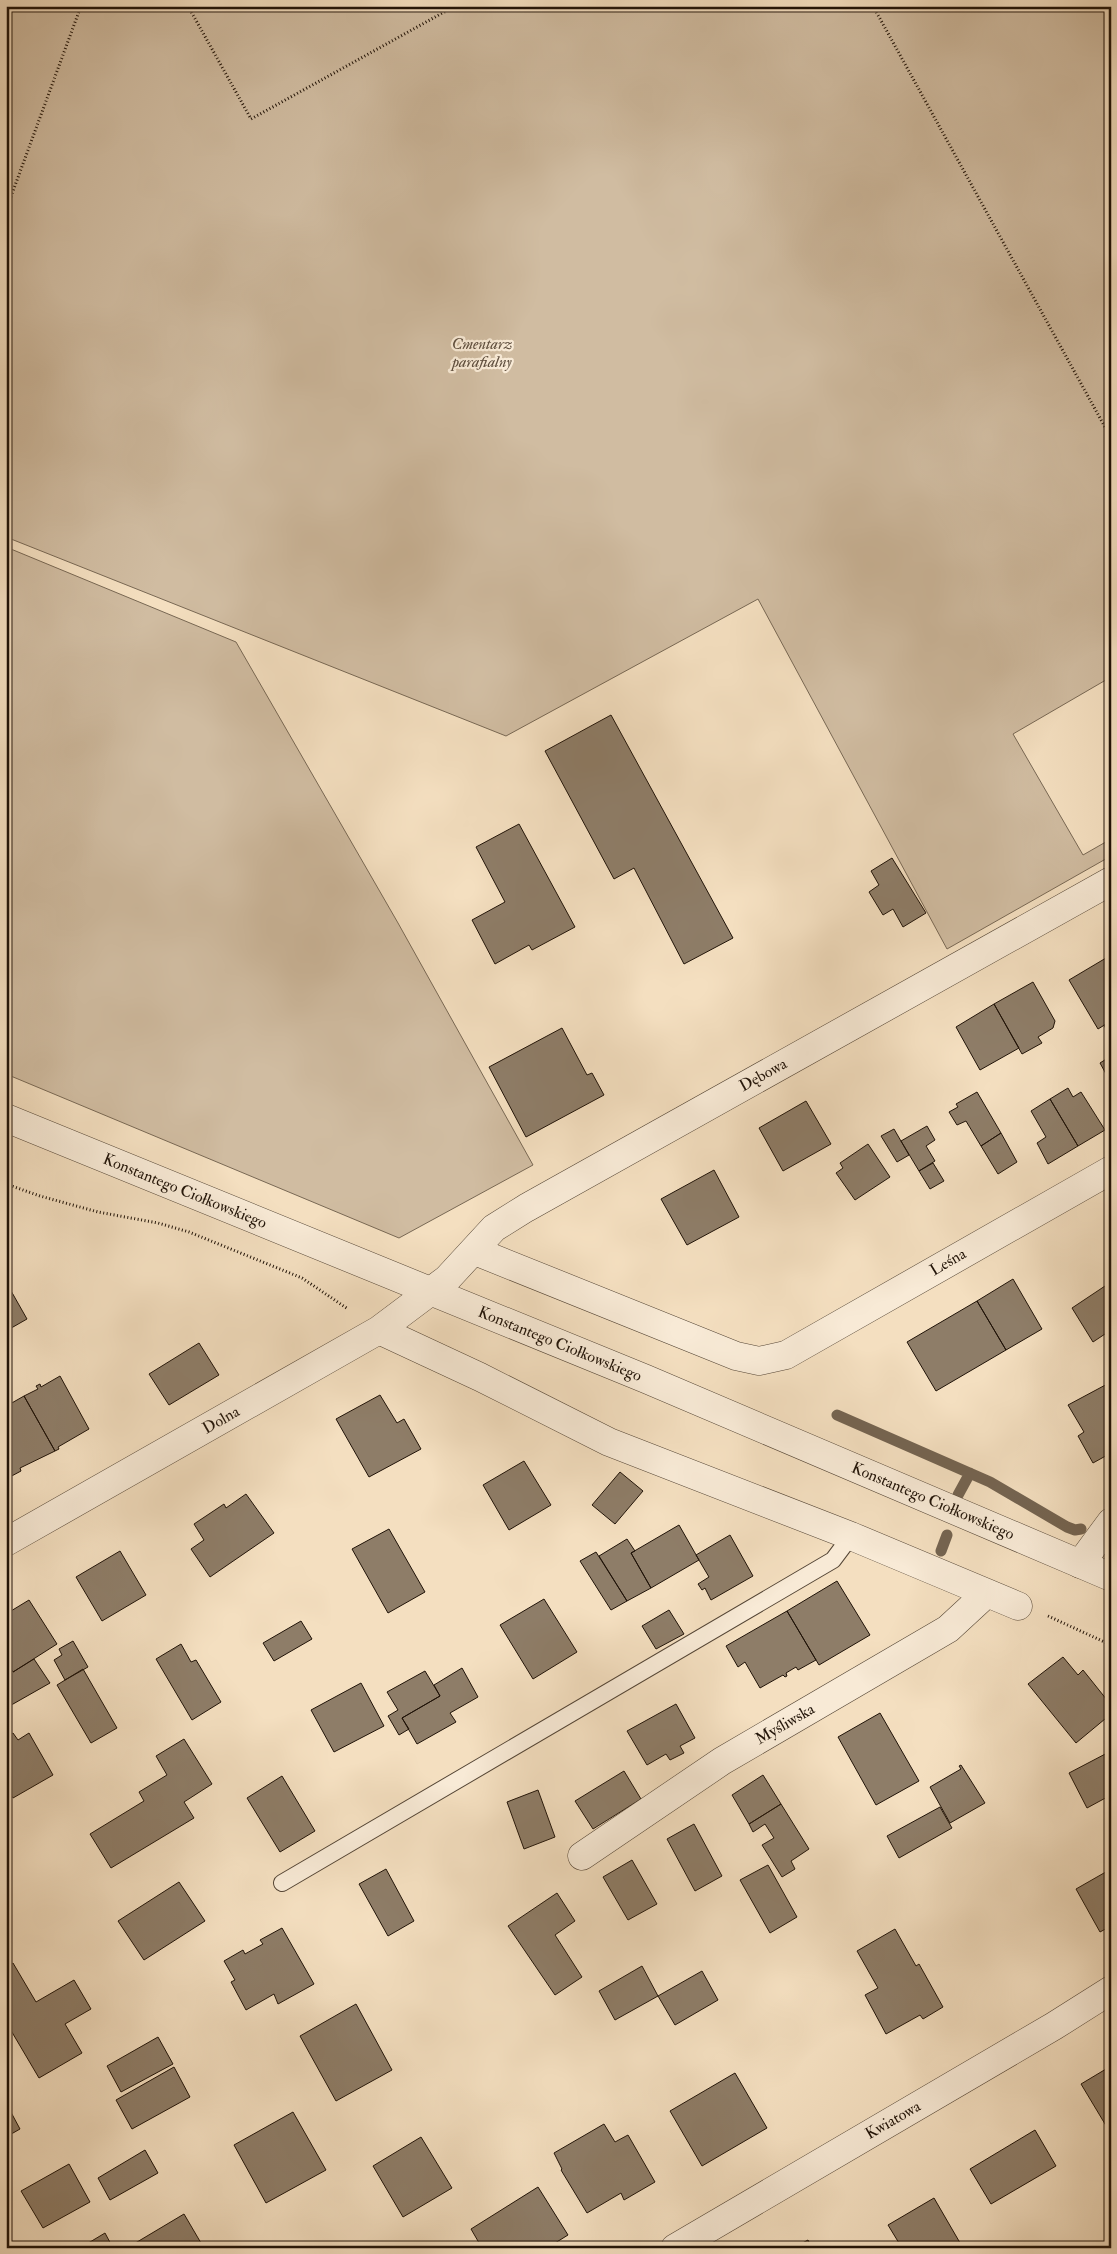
<svg xmlns="http://www.w3.org/2000/svg" width="1117" height="2254" font-family="'IM FELL Double Pica',serif">
  <rect width="100%" height="100%" fill="#f4dfc0"/>
  <filter id="stains"><feTurbulence type="fractalNoise" baseFrequency=".004" numOctaves="4"/><feColorMatrix values="0 0 0 0 .2 0 0 0 0 .09 0 0 0 0 .02 0 0 0 .5 -.17"/></filter>
  <radialGradient id="worn" r=".72"><stop offset=".6" stop-color="#630" stop-opacity="0"/><stop offset="1" stop-color="#630" stop-opacity=".3"/></radialGradient>
  <path fill="#d0bca1" stroke="#786854" d="M6,6H1111V677L1013,734L1083,855L1111,839V856L947,949L758,599L506,736L6,537Z
    M6,547L236,642L398,923L533,1165L399,1238L6,1074Z"/>
  <g fill="none" stroke-linecap="round" stroke-linejoin="round">
    <path stroke="#746451" stroke-width="11" d="M837,1415L990,1482L1067,1527L1075,1530L1081,1529
      M958,1495L970,1473
      M941,1551L947,1535"/>
  </g>
  <path fill="#8e7d68" stroke="#201308" d="M611,715L733,938L684,964L634,868L614,879L545,751Z
    M519,824L575,927L532,950L529,945L495,964L472,920L505,902L476,847Z
    M892,858L926,913L903,927L893,909L883,915L869,892L879,885L871,871Z
    M1106,958L1111,965V1021L1098,1029L1069,980Z
    M1033,982L1055,1021L1053,1028L1038,1037L1042,1043L1022,1054L994,1004Z
    M994,1004L1019,1048L980,1070L956,1027Z
    M1111,1021V1032L1108,1033L1104,1025Z
    M562,1028L587,1075L592,1073L604,1095L526,1137L489,1067Z
    M1111,1056V1083L1100,1063Z
    M1068,1088L1073,1097L1081,1092L1105,1130L1078,1146L1050,1099Z
    M977,1092L1001,1133L981,1146L966,1121L957,1125L949,1112L958,1107L956,1104Z
    M1050,1099L1078,1146L1048,1164L1037,1143L1046,1137L1031,1111Z
    M806,1101L831,1144L783,1171L759,1128Z
    M927,1126L935,1140L926,1146L935,1161L919,1171L901,1141Z
    M894,1129L909,1155L897,1162L881,1136Z
    M1001,1133L1017,1162L998,1174L981,1146Z
    M868,1144L890,1177L855,1200L836,1173L843,1168L840,1163Z
    M933,1163L944,1181L930,1189L919,1171Z
    M714,1170L739,1217L687,1245L661,1199Z
    M1013,1279L1042,1329L1006,1350L977,1301Z
    M6,1282L27,1319L6,1331Z
    M1111,1282V1330L1093,1342L1072,1308Z
    M977,1301L1006,1350L936,1391L907,1342Z
    M199,1343L219,1375L169,1405L149,1374Z
    M60,1376L89,1429L58,1447L59,1449L55,1451L24,1396L38,1389L36,1386L40,1384L41,1387Z
    M1111,1382V1453L1093,1463L1078,1436L1084,1432L1068,1405Z
    M380,1395L397,1423L404,1419L421,1449L369,1477L336,1419Z
    M24,1396L55,1451L20,1468L21,1471L6,1479V1403L8,1402L10,1404Z
    M524,1461L551,1505L509,1530L483,1485Z
    M620,1472L643,1491L615,1524L592,1505Z
    M246,1494L274,1533L210,1577L191,1549L204,1540L194,1524L224,1504L226,1508Z
    M679,1525L699,1560L651,1588L631,1553Z
    M389,1529L425,1592L388,1613L352,1549Z
    M730,1535L753,1576L711,1600L705,1588L702,1590L698,1584L709,1577L696,1555Z
    M627,1539L635,1551L631,1553L651,1588L627,1601L599,1556Z
    M120,1551L146,1595L102,1621L76,1577Z
    M596,1552L627,1601L611,1610L580,1561Z
    M837,1581L870,1635L819,1665L787,1611Z
    M544,1599L577,1652L533,1679L500,1625Z
    M29,1600L57,1644L13,1672L6,1661V1614Z
    M669,1610L684,1634L656,1649L642,1626Z
    M787,1611L816,1660L798,1670L796,1667L786,1673L787,1676L785,1677L783,1675L760,1688L745,1662L738,1667L726,1646Z
    M301,1621L312,1639L274,1661L263,1643Z
    M73,1641L88,1667L65,1680L54,1660L62,1655L59,1649Z
    M181,1644L191,1662L196,1660L221,1702L192,1720L156,1659Z
    M1063,1657L1078,1675L1083,1670L1111,1705V1714L1076,1743L1028,1684Z
    M34,1659L50,1683L6,1708V1669L10,1667L13,1672Z
    M462,1668L478,1697L450,1713L456,1722L417,1744L402,1718L440,1696L434,1685Z
    M83,1669L117,1728L91,1743L57,1685Z
    M425,1671L440,1696L402,1718L409,1729L399,1735L388,1716L398,1710L387,1692Z
    M361,1683L384,1726L334,1752L311,1710Z
    M676,1704L695,1738L680,1746L684,1753L670,1760L666,1754L647,1765L627,1731Z
    M880,1713L919,1781L876,1805L838,1737Z
    M13,1733L18,1740L29,1733L53,1775L13,1798L6,1787V1737Z
    M184,1739L212,1784L184,1802L194,1818L111,1868L90,1834L144,1801L139,1792L167,1775L156,1756Z
    M1111,1751V1795L1087,1808L1069,1773Z
    M961,1765L985,1803L950,1823L930,1787L961,1769L959,1766Z
    M624,1771L641,1799L593,1829L575,1801Z
    M763,1775L781,1804L749,1824L732,1795Z
    M282,1776L315,1831L280,1852L247,1798Z
    M538,1790L555,1837L524,1849L507,1802Z
    M781,1804L809,1849L791,1861L795,1869L782,1877L762,1845L774,1838L765,1824L753,1832L749,1824Z
    M940,1807L952,1828L899,1858L887,1836Z
    M694,1824L722,1876L695,1891L667,1839Z
    M632,1860L657,1904L628,1920L603,1877Z
    M768,1865L797,1917L770,1933L740,1880Z
    M386,1869L414,1921L388,1936L359,1884Z
    M1111,1869V1926L1100,1932L1076,1889Z
    M179,1882L205,1921L144,1960L118,1921Z
    M557,1893L575,1921L555,1935L582,1977L555,1995L508,1926Z
    M282,1928L314,1984L278,2004L274,1994L246,2010L231,1982L235,1980L224,1961L243,1950L245,1954L263,1944L260,1940Z
    M895,1929L916,1966L919,1964L943,2007L923,2019L920,2015L886,2034L865,1995L878,1988L857,1951Z
    M13,1963L36,2002L74,1980L91,2009L65,2024L82,2053L39,2078L6,2022V1967Z
    M642,1966L658,1996L615,2020L599,1991Z
    M702,1971L718,2000L675,2025L658,1996Z
    M356,2004L392,2070L336,2101L300,2036Z
    M158,2037L173,2064L121,2092L107,2066Z
    M1111,2066V2134L1081,2084Z
    M174,2067L190,2097L132,2129L116,2100Z
    M735,2073L767,2128L702,2166L670,2111Z
    M6,2103L20,2129L6,2137Z
    M293,2112L326,2170L266,2203L234,2145Z
    M604,2124L615,2142L628,2135L655,2182L624,2200L621,2193L587,2213L561,2170L562,2169L554,2153Z
    M1035,2130L1056,2166L991,2204L970,2169Z
    M421,2137L452,2188L403,2217L373,2166Z
    M145,2150L158,2173L110,2200L98,2178Z
    M69,2164L90,2202L43,2228L21,2191Z
    M538,2187L568,2235L547,2248H482L471,2229Z
    M934,2198L963,2248H902L888,2225Z
    M184,2214L201,2243L192,2248H127Z
    M105,2233L113,2248H80Z
    M808,2240L812,2248H793Z"/>
  <g fill="none" stroke-linecap="round" stroke-linejoin="round">
    <defs>
      <path id="service" d="M282,1883L833,1560L851,1536"/>
      <path id="minor" d="M475,1251L736,1356L759,1361L786,1355L1111,1170
        M379,1330L480,1377L609,1442L851,1536L1018,1606
        M6,1542L379,1330L447,1279L494,1228L526,1208L1111,881
        M1080,1564L1111,1522
        M582,1856L722,1761L948,1629L987,1593
        M675,2248L1054,2026L1111,1990"/>
      <path id="tertiary" d="M6,1118L646,1379L1111,1577"/>
    </defs>
    <use href="#service" stroke="#554636" stroke-width="18"/>
    <use href="#minor" stroke="#554636" stroke-width="29"/>
    <use href="#tertiary" stroke="#554636" stroke-width="29"/>
    <path stroke="#201308" stroke-width="3" stroke-dasharray="1 2.5" stroke-linecap="butt" d="M188,6L251,119L455,6
      M873,6L1111,438
      M6,210L81,6
      M6,1184L40,1196L98,1212L158,1223L189,1232L302,1278L348,1309
      M1048,1616L1111,1645"/>
    <use href="#service" stroke="#f8ead6" stroke-width="16"/>
    <use href="#minor" stroke="#f8ead6" stroke-width="28"/>
    <use href="#tertiary" stroke="#f8ead6" stroke-width="28"/>
  </g>
  <g text-anchor="middle" dominant-baseline="central" stroke-width="4.5" stroke-linejoin="round" paint-order="stroke">
    <g font-size="16" font-style="italic" fill="#5e4e3e" stroke="#f8ead6">
      <text x="482" y="344">Cmentarz<tspan x="482" dy="18">parafialny</tspan></text>
    </g>
    <g font-size="16" fill="#201308" stroke="#f8ead6">
      <text transform="translate(763 1075) rotate(-29)">Dębowa</text>
      <text transform="translate(185 1191) rotate(22)">Konstantego Ciołkowskiego</text>
      <text transform="translate(948 1262) rotate(-30)">Leśna</text>
      <text transform="translate(560 1344) rotate(22)">Konstantego Ciołkowskiego</text>
      <text transform="translate(221 1420) rotate(-30)">Dolna</text>
      <text transform="translate(933 1501) rotate(23)">Konstantego Ciołkowskiego</text>
      <text transform="translate(785 1724) rotate(-30)">Myśliwska</text>
      <text transform="translate(893 2120) rotate(-30)">Kwiatowa</text>
    </g>
  </g>
  <rect width="1117" height="2254" fill="none" stroke="#f4dfc0" stroke-width="25"/>
  <rect x="8" y="8" width="1102" height="2239" fill="none" stroke="#201308" stroke-width="2.5"/>
  <rect x="12" y="12" width="1092" height="2229" fill="none" stroke="#201308"/>
  <rect width="100%" height="100%" filter="url(#stains)"/>
  <rect width="100%" height="100%" fill="url(#worn)"/>
</svg>
